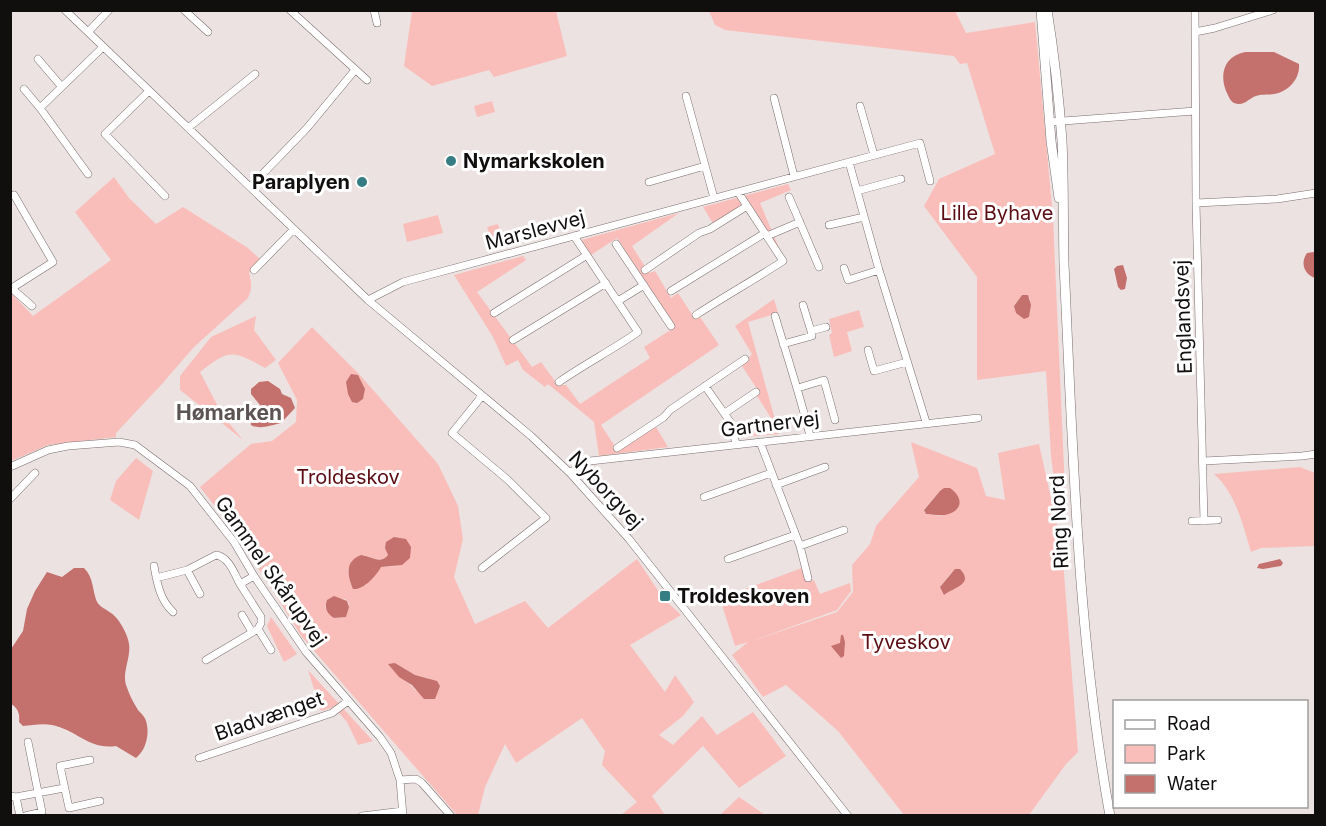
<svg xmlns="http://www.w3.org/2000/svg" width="1326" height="826" font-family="Inter,sans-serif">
  <rect width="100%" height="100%" fill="#ece2e1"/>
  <path fill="#fabeba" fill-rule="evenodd" d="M412,11H556L567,56L494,77L489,70L432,86L404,66Z
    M709,11H955L966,33L1035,22L1053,217L1065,491L1056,494L1051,456L1046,371L977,380V277L924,206L939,179L995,154L967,63L960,64L954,56L725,30L715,25ZM1022,295L1030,298V314L1014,306Z
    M492,101L495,112L477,117L474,106Z
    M114,177L129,198L156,224L183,207L248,248L261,260L249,272C251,282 253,288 248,298L193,348L162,384L116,433V437L48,445L11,461L10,292L33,316L111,260L75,212Z
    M788,184L791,190L760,203L780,250L750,204L714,225L703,207Z
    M679,213L632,246L649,273L655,271L671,298L678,293L695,319L700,317L719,345L601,425L618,451L656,427L668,447L599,456L594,422L548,384L545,387L523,370L518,360L506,366L493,337L454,275L523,256L526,260L477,292L532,367L541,362L558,385H566L580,404L650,358L644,347L675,327L617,238L591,255L581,240Z
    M438,215L443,233L407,242L403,224Z
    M498,224L503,240L492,243L487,227Z
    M774,299L778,313L748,322L779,434L744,437L771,418L757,396L759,392L742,366L752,354L735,326Z
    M859,310L864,327L847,332L852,351L834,357L829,335L832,333L829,319Z
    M256,316L254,330L276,360L265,368C232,350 230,349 200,372L223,416L243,440L180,390V376L211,337Z
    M312,327L359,374L438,464L458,506L463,539L454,577L475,624L525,601L548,628L637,559L663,598L681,615L630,645L665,692L675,675L694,702L683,716L659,735L673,745L702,716L717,735L753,712L786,756L739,788L703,746L652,796L665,815H621L637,802L602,765L605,751L582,718L516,763L505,744L485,787L478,815H457L302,637L238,536L200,487L251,444L272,441L296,422L297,400L278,363ZM386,551L397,566L380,567L366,585L351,586L348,569L364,555C373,558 381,564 388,555ZM345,599L349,603L346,617L334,618L325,608L327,600ZM395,663L415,675L430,679L416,691C411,684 399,675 392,669Z
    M911,442L977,468L986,496L1005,500L998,453L1039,444L1062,548L1078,752L1066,764L1029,815H904L838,731L786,685L763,697L732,655L748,642L735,646L722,605L745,596L742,590L802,568L807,582L814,580L820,594L850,583L851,591L837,610L752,641L837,612L853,592L852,565L870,544L876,526L919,477ZM940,491L957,508L943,516L926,514L924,509ZM952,572L959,587H940Z
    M136,458L153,471L139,520L110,500L116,481Z
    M1300,467L1315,473V546L1261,548L1251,552C1243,526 1236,493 1214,474Z
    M271,617L297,654L284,662L267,626Z
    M308,670L373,741L358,745L347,722L334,707L321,711Z
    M739,797L765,815H720Z"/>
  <path fill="#c4706d" d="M1245,52H1274L1299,64C1300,79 1289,91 1274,94C1269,95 1261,94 1256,96C1249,98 1244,107 1234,103C1230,101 1228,95 1226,91C1219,73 1225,56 1245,52Z
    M1314,252H1315V278C1304,274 1300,263 1307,253Z
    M1123,265L1127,278L1125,289L1121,290L1118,287L1114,269L1117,266Z
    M1022,295H1028L1031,305L1029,317L1024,319L1016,313L1014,306Z
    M351,374L358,375L365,389L363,399L357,403L352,402L348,394L346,382Z
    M268,381L280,389L282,394L291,398L295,408L281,423C272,425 259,430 251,425L250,418L260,405L251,394V389L259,382Z
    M944,488H950C964,498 963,511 945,515C939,516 932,514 926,514L924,510L940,491Z
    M394,537L406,539L411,547L410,558L402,565L381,567C376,576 364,590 353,589C347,575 345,561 361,555C371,556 380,565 388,555L385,548L386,542Z
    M1280,559L1283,563L1281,566L1263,569L1257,568L1259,564Z
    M74,568H84C94,578 92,590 97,602C101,608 106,609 111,613C119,618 128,635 129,644C131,658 122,672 126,685C129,694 133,702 138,710C141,713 145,717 146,721C150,734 146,750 136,758L116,746C89,750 77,730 52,725C43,723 32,725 23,726L19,722C20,714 18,708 11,704V649L23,631L27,609L35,591L47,572L62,577Z
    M955,569H960C974,584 955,587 944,595L940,587Z
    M334,596L347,601L349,607L346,617L334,618C327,614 324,608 327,600Z
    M841,635H843L845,642L844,656L841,658L831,646L840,643Z
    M395,663L415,675L437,681L440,686L435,699H424L412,685L399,677L388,664Z"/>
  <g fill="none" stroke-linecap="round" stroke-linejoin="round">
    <defs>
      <path id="minor" d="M65,10L368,300L531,436L570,473L629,539L848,816
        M184,10L208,32
        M290,10L367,80
        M374,10L377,23
        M1195,10L1196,203L1204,521
        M88,32L109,10
        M1195,32L1215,28L1273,10
        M38,59L61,86
        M24,89L40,108
        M149,91L105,134L165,196
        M686,96L714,198
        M774,98L794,176
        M860,106L874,155
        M1050,122L1195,111
        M188,128L255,74
        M849,162L879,270L926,422
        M88,174L40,108L103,47
        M649,182L705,166
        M250,187L307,128L355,70
        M857,191L901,179
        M789,197L819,267
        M1196,203L1277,199L1316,193
        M829,225L864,217
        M767,236L800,222
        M616,244L671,326
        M844,268L848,280L879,270
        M254,270L294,229
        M645,270L699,233L710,229L747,206
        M10,287L32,306
        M12,288L53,262L14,195
        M671,291L765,233
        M368,300L403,282L920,143L930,181
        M618,301L644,285
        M803,305L811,331
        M494,313L587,255
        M696,315C725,296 754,280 783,261L738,192
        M775,316C787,356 800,395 810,436
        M513,340L606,283
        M783,344L812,336L811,331L826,327
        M868,350L874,371L907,362
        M559,382C585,364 612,350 638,332L574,236
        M705,386L731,423L736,444
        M798,388L824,380L835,420
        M725,413L756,392
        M760,442L800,546L808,578
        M617,448L664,417L670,410L745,359
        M1204,461L1302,456L1316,454
        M10,467L48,450L68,446L119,442L135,445L190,486L234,542L254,576L306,652L380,737L391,753L400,780L403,816
        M570,473L582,464L590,461L978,418
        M776,485L825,467
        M704,497L771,473
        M10,499L35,473
        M1192,521L1218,520
        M800,546L844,530
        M728,559L795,535
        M154,566C157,583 160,600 173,612
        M482,568L546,518L508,480L452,433L482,396
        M187,570L200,594
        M156,578L187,570L216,555C229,557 234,573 240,584
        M242,615L252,632
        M258,629L271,650
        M206,660L258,629L261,623V617L240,584L254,576
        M199,758L332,713L348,701
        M90,760L60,766L69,808L100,801
        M400,780L416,779L422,783L451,816
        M10,796L16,797L64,788
        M16,797L20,816
        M25,816L42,812L28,742
        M362,816L403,811"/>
      <path id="major" d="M1041,10L1051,141L1059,198
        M1047,10C1054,53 1059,98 1062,141C1064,182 1063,223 1064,264C1073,448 1077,634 1110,816"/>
    </defs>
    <use href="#minor" stroke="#776e6d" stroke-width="8"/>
    <use href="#major" stroke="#776e6d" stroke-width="10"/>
    <use href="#minor" stroke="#fff" stroke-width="7"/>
    <use href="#major" stroke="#fff" stroke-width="9"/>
  </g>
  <g fill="#357d83" stroke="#fff" stroke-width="2">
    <circle cx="451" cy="161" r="6"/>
    <circle cx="362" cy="182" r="6"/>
    <rect x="659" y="590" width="12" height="12" rx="3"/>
  </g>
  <g text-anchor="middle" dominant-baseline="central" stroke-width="6" stroke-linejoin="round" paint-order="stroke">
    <g font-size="20" font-weight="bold" fill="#110e0e" stroke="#fff" text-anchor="start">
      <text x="463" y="161">Nymarkskolen</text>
      <text x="350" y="182" text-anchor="end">Paraplyen</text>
      <text x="677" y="596">Troldeskoven</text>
    </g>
    <g font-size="20" fill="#5a0c12" stroke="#fff">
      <text x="997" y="213">Lille Byhave</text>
      <text x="348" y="477">Troldeskov</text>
      <text x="906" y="642">Tyveskov</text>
    </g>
    <g font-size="20" fill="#110e0e" stroke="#fff">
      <text transform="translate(535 230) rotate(-15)">Marslevvej</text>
      <text transform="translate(1183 317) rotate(-92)">Englandsvej</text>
      <text transform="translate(770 424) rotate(-7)">Gartnervej</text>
      <text transform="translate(606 490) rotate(47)">Nyborgvej</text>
      <text transform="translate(1059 522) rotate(-93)">Ring Nord</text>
      <text transform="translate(271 571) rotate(55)">Gammel Skårupvej</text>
      <text transform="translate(269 716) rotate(-19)">Bladvænget</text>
    </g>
    <g font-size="21" font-weight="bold" fill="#5c5353" stroke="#fff">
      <text x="229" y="412">Hømarken</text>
    </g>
  </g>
  <rect width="1326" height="826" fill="none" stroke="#110e0e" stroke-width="24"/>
  <rect x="1113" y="700" width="195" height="108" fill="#ffffff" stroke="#a09f9f" stroke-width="1.5"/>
  <rect x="1125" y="720" width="30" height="9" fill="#ffffff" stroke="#a09f9f" stroke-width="1.5"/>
  <text x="1167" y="730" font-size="18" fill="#110e0e">Road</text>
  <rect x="1125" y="745" width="30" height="18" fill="#fabeba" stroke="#a09f9f" stroke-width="1.5"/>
  <text x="1167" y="760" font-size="18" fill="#110e0e">Park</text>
  <rect x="1125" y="775" width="30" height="18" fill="#c4706d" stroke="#a09f9f" stroke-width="1.5"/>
  <text x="1167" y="790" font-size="18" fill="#110e0e">Water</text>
</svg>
